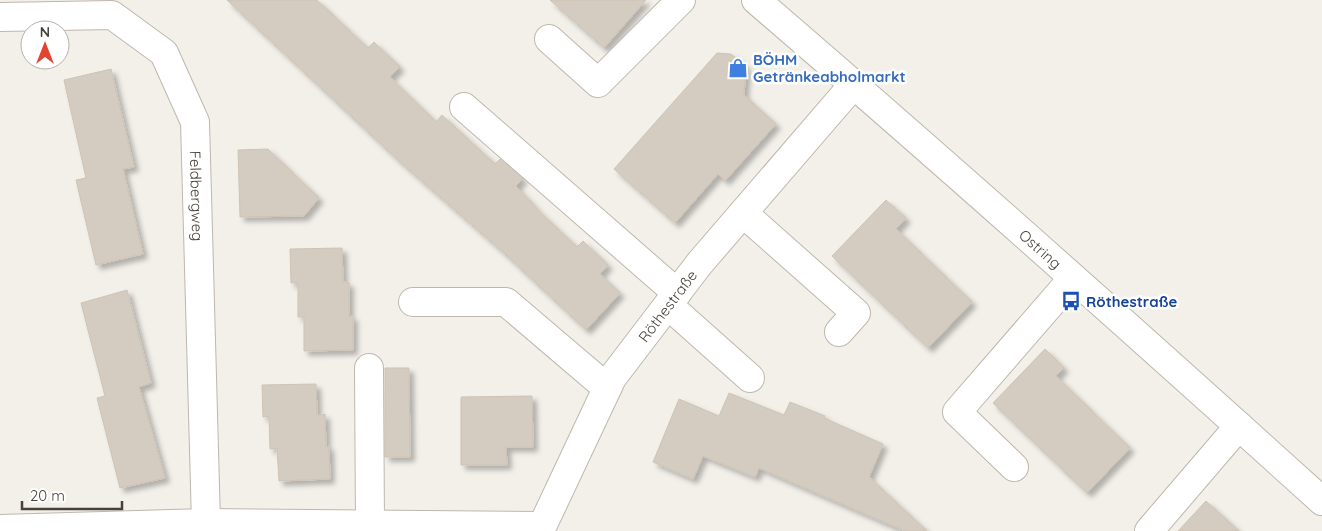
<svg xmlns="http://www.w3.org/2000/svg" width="1322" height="531" font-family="Quicksand,sans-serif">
  <defs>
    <filter id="shadow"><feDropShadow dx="4.5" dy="4.5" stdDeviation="2.5" flood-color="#0004"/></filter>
  </defs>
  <rect width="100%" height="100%" fill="#f3f0ea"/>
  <path fill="#d4cbc1" stroke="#cec3b5" filter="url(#shadow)" d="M227,0H317L368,48L374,42L400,67L390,77L436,122L442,115L495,164L500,159L523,179L516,186L542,214L577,247L583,241L608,265L600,274L620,293L586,330L505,254L399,161Z
    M550,0H646L604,48Z
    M717,53L731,54L746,66L744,95L776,124L725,181L718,174L675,223L614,169Z
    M111,69L134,167L123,169L143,254L96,265L76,180L86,178L64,80Z
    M268,149L319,198L304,216L240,217L238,150Z
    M886,200L906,218L896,229L972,302L928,348L832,256Z
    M342,248L343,282L349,283V317L353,316V350L304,351V317H298V283H291L290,249Z
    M127,290L151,383L139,387L165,478L120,488L97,398L105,396L81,303Z
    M1045,349L1064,368L1056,376L1130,448L1087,493L993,403Z
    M385,368H409L410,457H385Z
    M316,384L317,415L325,414L326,447L329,446L330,479L279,481L277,448L270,449L269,416L263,417L262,385Z
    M729,393L784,415L790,402L825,416L824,418L883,444L869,477L927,531H905L759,468L755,477L703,456L693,479L653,462L679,399L719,416Z
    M532,396L533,447H506L507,465H461V397Z
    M1206,501L1239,531H1178Z"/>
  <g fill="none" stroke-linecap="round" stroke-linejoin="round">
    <defs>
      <g id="minor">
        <path id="s1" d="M756,0C947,164 1135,332 1322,501"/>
        <path id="s2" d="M0,17L112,15L164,53L195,122L206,523"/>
        <path d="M549,39L598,83L681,0"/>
        <path d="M464,107L677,293"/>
        <path d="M743,213L856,313L839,332"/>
        <path d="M413,302H506L607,388"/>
        <path d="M668,305L750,378"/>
        <path d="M369,368L370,525"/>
        <path d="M1014,467L957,412L1073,278"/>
        <path d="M0,529L206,523L541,526"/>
        <path id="s3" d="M540,531L612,378L699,264L854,84"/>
        <path d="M1149,531L1239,426"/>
      </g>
    </defs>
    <use href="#minor" stroke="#beb7ae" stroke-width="30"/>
    <use href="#minor" stroke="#fff" stroke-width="28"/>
  </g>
  <defs>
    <symbol id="shop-bare" viewBox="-9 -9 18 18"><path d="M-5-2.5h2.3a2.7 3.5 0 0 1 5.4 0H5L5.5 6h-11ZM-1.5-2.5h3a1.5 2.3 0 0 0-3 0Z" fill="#3f7fe0" stroke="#fff" stroke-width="2.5" paint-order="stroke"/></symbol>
    <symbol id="bus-bare" viewBox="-9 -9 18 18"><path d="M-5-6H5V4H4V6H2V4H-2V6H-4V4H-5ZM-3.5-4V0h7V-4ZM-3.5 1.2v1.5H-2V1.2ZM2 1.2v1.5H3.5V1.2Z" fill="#1a4fb4" stroke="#fff" stroke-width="2.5" paint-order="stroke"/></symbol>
  </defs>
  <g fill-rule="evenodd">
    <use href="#shop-bare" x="724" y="54" width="28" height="28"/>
    <use href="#bus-bare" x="1057" y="287" width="28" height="28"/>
  </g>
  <g text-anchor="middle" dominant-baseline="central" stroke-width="5" stroke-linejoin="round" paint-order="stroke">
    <g font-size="15" font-weight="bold" fill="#366cbe" stroke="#fff" text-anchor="start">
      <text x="753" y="59">BÖHM<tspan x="753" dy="17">Getränkeabholmarkt</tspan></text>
    </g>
    <g font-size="15" fill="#474139" stroke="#fff">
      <text stroke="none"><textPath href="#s2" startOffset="326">Feldbergweg</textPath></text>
      <text stroke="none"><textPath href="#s1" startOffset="378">Ostring</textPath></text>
      <text stroke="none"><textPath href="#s3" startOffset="260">Röthestraße</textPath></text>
    </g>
    <g font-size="15" font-weight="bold" fill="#164399" stroke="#fff" text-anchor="start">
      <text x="1086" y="301">Röthestraße</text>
    </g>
  </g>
  <g transform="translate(45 45)"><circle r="24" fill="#ffffff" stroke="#b5b3b0"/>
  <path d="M0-4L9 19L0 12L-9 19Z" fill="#e44330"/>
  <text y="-8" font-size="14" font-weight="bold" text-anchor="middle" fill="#474139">N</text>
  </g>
  <path d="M22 501v8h100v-8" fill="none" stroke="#474139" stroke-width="2.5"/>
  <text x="30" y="501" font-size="15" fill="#474139" stroke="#ffffff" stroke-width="4" paint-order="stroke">20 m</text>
</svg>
